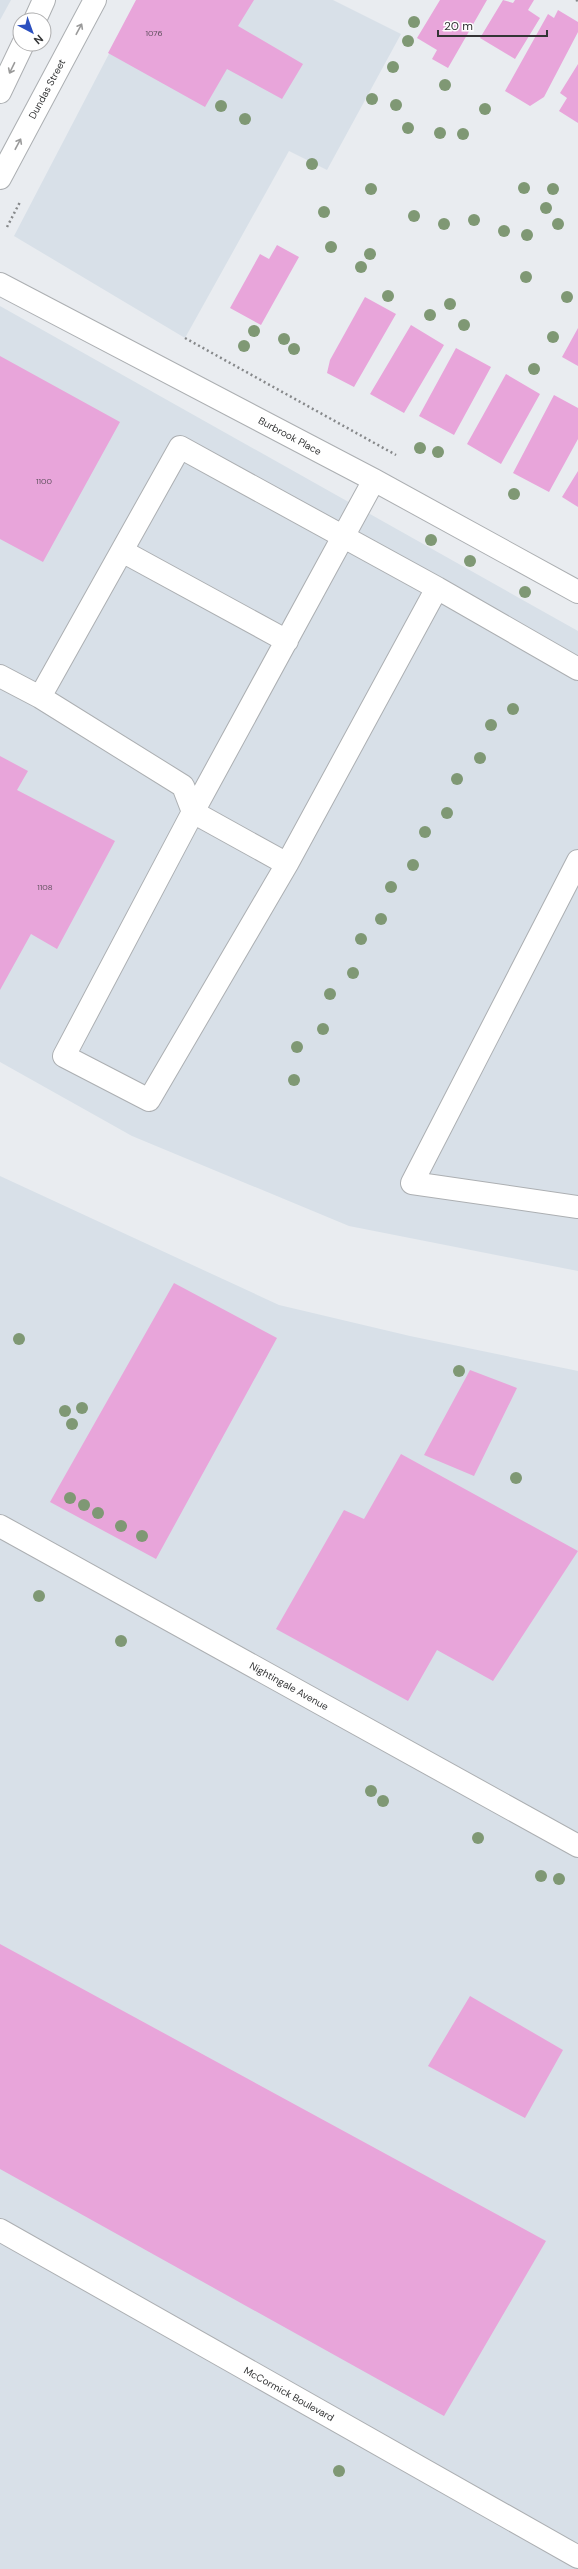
<svg xmlns="http://www.w3.org/2000/svg" width="578" height="2569" font-family="'DM Sans',sans-serif">
  <rect width="100%" height="100%" fill="#e9ecf0"/>
  <path fill="#d8e0e8" d="M0,0H11L0,20Z
    M137,0H333L401,34L327,170L289,151L185,338L14,236Z
    M0,306L578,631V1271L349,1226L132,1136L0,1062Z
    M0,1176L279,1305L410,1336L578,1371V2569H0Z"/>
  <path fill="#e8a5da" d="M136,0H254L238,26L303,64L282,99L227,69L205,107L108,53Z
    M440,0H487L448,68L432,59L437,50L417,38Z
    M503,0L513,3L515,0H534L528,10L540,18L515,59L480,38Z
    M558,10L578,22V32L544,97L530,106L505,91L548,14L554,18Z
    M578,64V123L559,111L567,98L560,93Z
    M277,245L299,257L261,325L230,308L260,254L269,259Z
    M365,297L396,314L354,387L327,373L330,360Z
    M411,325L444,345L404,413L370,394Z
    M578,328V366L562,357Z
    M456,348L491,367L454,435L419,416Z
    M0,356L120,422L43,562L0,539Z
    M506,374L540,394L501,464L467,444Z
    M554,395L578,408V439L549,492L513,473Z
    M578,471V507L562,497Z
    M0,756L28,771L17,790L115,841L57,949L31,934L0,990Z
    M174,1283L277,1338L156,1559L50,1502Z
    M470,1370L517,1388L474,1476L424,1455Z
    M401,1454L578,1551L493,1681L437,1650L408,1701L276,1629L344,1510L364,1519Z
    M0,1944L546,2241L444,2416L0,2169Z
    M470,1996L563,2050L525,2118L428,2066Z"/>
  <g fill="none" stroke-linecap="round" stroke-linejoin="round">
    <defs>
      <path id="minor" d="M0,284L374,480L578,592
        M122,551L287,641
        M437,588L578,669
        M0,676L40,697L183,786L193,812L374,480
        M40,697L180,447L437,588L287,864L193,812L64,1056L149,1100L287,864
        M578,861L412,1183L578,1207
        M0,1526L578,1846
        M0,2230L578,2557"/>
      <path id="major" d="M35,20L44,0
        M0,92L23,44
        M0,178L95,0"/>
    </defs>
    <use href="#minor" stroke="#acafb2" stroke-width="24"/>
    <use href="#major" stroke="#acafb2" stroke-width="24"/>
    <path stroke="#86888a" stroke-width="2.5" stroke-dasharray="2 3" stroke-linecap="butt" d="M576,0L578,1
      M7,227L20,202
      M185,338L396,455"/>
    <use href="#minor" stroke="#fff" stroke-width="22"/>
    <use href="#major" stroke="#fff" stroke-width="22"/>
  </g>
  <g fill="#7f9874">
    <circle cx="414" cy="22" r="6"/>
    <circle cx="408" cy="41" r="6"/>
    <circle cx="393" cy="67" r="6"/>
    <circle cx="445" cy="85" r="6"/>
    <circle cx="372" cy="99" r="6"/>
    <circle cx="396" cy="105" r="6"/>
    <circle cx="221" cy="106" r="6"/>
    <circle cx="485" cy="109" r="6"/>
    <circle cx="245" cy="119" r="6"/>
    <circle cx="408" cy="128" r="6"/>
    <circle cx="440" cy="133" r="6"/>
    <circle cx="463" cy="134" r="6"/>
    <circle cx="312" cy="164" r="6"/>
    <circle cx="524" cy="188" r="6"/>
    <circle cx="371" cy="189" r="6"/>
    <circle cx="553" cy="189" r="6"/>
    <circle cx="546" cy="208" r="6"/>
    <circle cx="324" cy="212" r="6"/>
    <circle cx="414" cy="216" r="6"/>
    <circle cx="474" cy="220" r="6"/>
    <circle cx="444" cy="224" r="6"/>
    <circle cx="558" cy="224" r="6"/>
    <circle cx="504" cy="231" r="6"/>
    <circle cx="527" cy="235" r="6"/>
    <circle cx="331" cy="247" r="6"/>
    <circle cx="370" cy="254" r="6"/>
    <circle cx="361" cy="267" r="6"/>
    <circle cx="526" cy="277" r="6"/>
    <circle cx="388" cy="296" r="6"/>
    <circle cx="567" cy="297" r="6"/>
    <circle cx="450" cy="304" r="6"/>
    <circle cx="430" cy="315" r="6"/>
    <circle cx="464" cy="325" r="6"/>
    <circle cx="254" cy="331" r="6"/>
    <circle cx="553" cy="337" r="6"/>
    <circle cx="284" cy="339" r="6"/>
    <circle cx="244" cy="346" r="6"/>
    <circle cx="294" cy="349" r="6"/>
    <circle cx="534" cy="369" r="6"/>
    <circle cx="420" cy="448" r="6"/>
    <circle cx="438" cy="452" r="6"/>
    <circle cx="514" cy="494" r="6"/>
    <circle cx="431" cy="540" r="6"/>
    <circle cx="470" cy="561" r="6"/>
    <circle cx="525" cy="592" r="6"/>
    <circle cx="513" cy="709" r="6"/>
    <circle cx="491" cy="725" r="6"/>
    <circle cx="480" cy="758" r="6"/>
    <circle cx="457" cy="779" r="6"/>
    <circle cx="447" cy="813" r="6"/>
    <circle cx="425" cy="832" r="6"/>
    <circle cx="413" cy="865" r="6"/>
    <circle cx="391" cy="887" r="6"/>
    <circle cx="381" cy="919" r="6"/>
    <circle cx="361" cy="939" r="6"/>
    <circle cx="353" cy="973" r="6"/>
    <circle cx="330" cy="994" r="6"/>
    <circle cx="323" cy="1029" r="6"/>
    <circle cx="297" cy="1047" r="6"/>
    <circle cx="294" cy="1080" r="6"/>
    <circle cx="19" cy="1339" r="6"/>
    <circle cx="459" cy="1371" r="6"/>
    <circle cx="82" cy="1408" r="6"/>
    <circle cx="65" cy="1411" r="6"/>
    <circle cx="72" cy="1424" r="6"/>
    <circle cx="516" cy="1478" r="6"/>
    <circle cx="70" cy="1498" r="6"/>
    <circle cx="84" cy="1505" r="6"/>
    <circle cx="98" cy="1513" r="6"/>
    <circle cx="121" cy="1526" r="6"/>
    <circle cx="142" cy="1536" r="6"/>
    <circle cx="39" cy="1596" r="6"/>
    <circle cx="121" cy="1641" r="6"/>
    <circle cx="371" cy="1791" r="6"/>
    <circle cx="383" cy="1801" r="6"/>
    <circle cx="478" cy="1838" r="6"/>
    <circle cx="541" cy="1876" r="6"/>
    <circle cx="559" cy="1879" r="6"/>
    <circle cx="339" cy="2471" r="6"/>
  </g>
  <defs><path id="oneway-shaft" d="M-6 0H5M1.5-3L5.5 0L1.5 3" fill="none" stroke-width="1.6" stroke-linecap="round" stroke-linejoin="round"/></defs>
  <g stroke="#9a9a9a">
    <use href="#oneway-shaft" transform="translate(79 29) rotate(-62)"/>
    <use href="#oneway-shaft" transform="translate(12 68) rotate(116)"/>
    <use href="#oneway-shaft" transform="translate(18 144) rotate(-62)"/>
  </g>
  <g text-anchor="middle" dominant-baseline="central" stroke-width="3" stroke-linejoin="round" paint-order="stroke">
    <g font-size="8" fill="#61515f">
      <text x="154" y="33">1076</text>
      <text x="44" y="481">1100</text>
      <text x="45" y="887">1108</text>
    </g>
    <g font-size="10" fill="#343536" stroke="#fff">
      <text transform="translate(47 89) rotate(-62)">Dundas Street</text>
      <text transform="translate(290 436) rotate(28)">Burbrook Place</text>
      <text transform="translate(289 1686) rotate(29)">Nightingale Avenue</text>
      <text transform="translate(289 2394) rotate(29)">McCormick Boulevard</text>
    </g>
  </g>
  <g transform="translate(32 32) rotate(139)"><circle r="19" fill="#ffffff" stroke="#aeaeaf"/>
  <path d="M0-3L7 15L0 10L-7 15Z" fill="#2b4fbf"/>
  <text y="-6" font-size="11" font-weight="bold" text-anchor="middle" fill="#343536">N</text>
  </g>
  <path d="M438 30v6h109v-6" fill="none" stroke="#343536" stroke-width="2"/>
  <text x="444" y="30" font-size="12" fill="#343536" stroke="#ffffff" stroke-width="3" paint-order="stroke">20 m</text>
</svg>
